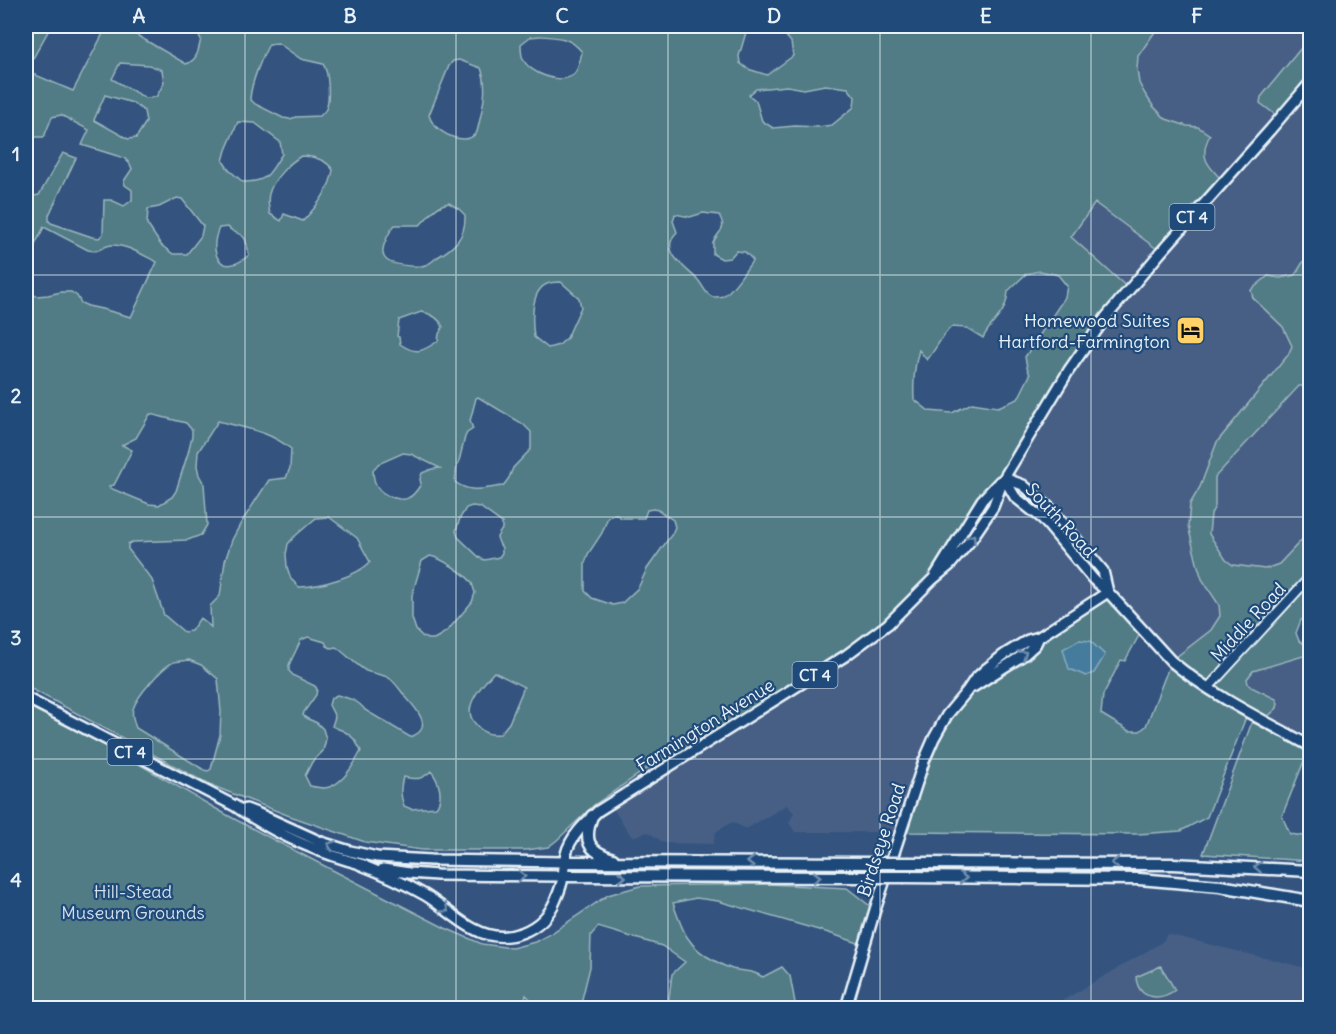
<svg xmlns="http://www.w3.org/2000/svg" width="1336" height="1034" font-family="Delius,sans-serif">
  <rect width="100%" height="100%" fill="#34547f"/>
  <filter id="ink" filterUnits="userSpaceOnUse"><feTurbulence type="fractalNoise" baseFrequency=".0167" numOctaves="2"/><feDisplacementMap in="SourceGraphic" scale="12" xChannelSelector="R" yChannelSelector="G"/><feConvolveMatrix kernelMatrix="1 2 1 2 8 2 1 2 1" color-interpolation-filters="sRGB"/></filter>
  <g filter="url(#ink)">
    <path fill="#465f85" fill-rule="evenodd" d="M1159,26H1310V37L1261,97L1260,102L1310,83V251L1295,275L1280,278L1277,320L1283,327L1293,346L1289,355L1217,442L1200,487L1190,504L1188,526L1197,563L1202,579L1219,605L1220,616L1211,630L1171,661L1108,592L997,661L901,832H795L789,823L794,813L787,805L746,829L732,822L716,832L713,844L664,843L648,832L632,837L610,804L732,728L958,557L1069,370L1129,289L1070,236L1095,203L1161,252L1216,174L1209,166L1204,152L1205,145L1210,135L1198,127L1187,126L1166,119L1153,106L1145,94L1139,82L1137,69L1138,56ZM1005,478L1051,510L1103,571L1107,591L1015,497Z
      M1300,386H1310V531L1279,564L1265,569L1233,565L1226,560L1209,534L1211,514L1215,506V477Z
      M1310,654V737L1309,736L1305,744L1264,720L1276,699L1251,687L1248,684L1247,679L1253,671Z
      M1167,934L1310,969V1008H1050L1159,944L1164,940Z"/>
    <path fill="#517c85" stroke="#9cb6be" stroke-width="1.5" fill-rule="evenodd" d="M26,26H51L26,71L73,91L107,26H116L133,33L186,64C198,60 198,50 201,39L193,26H1159L1138,56L1137,69L1139,83L1145,94L1153,106L1166,119L1187,126L1198,127L1210,135C1198,157 1208,166 1224,182L1161,252L1095,203L1071,237L1129,289L1106,317L1004,478L982,500L932,580L888,625L732,728L645,770L594,805L556,841L548,847L526,850H422L365,842L287,815L208,784L26,686V293L37,296L48,295L61,292H71L77,296L81,303L88,306L102,309L131,317L157,262C144,256 126,244 111,245C102,246 100,253 88,250L44,227L33,249L26,245V196L28,197L39,195L63,153L76,158L49,215V221L51,223L92,237L99,238L103,234L104,200H111L124,206L132,200V190L125,185L124,181L132,169L130,164L124,158L82,145L89,130L61,115L52,117L44,137H31L26,136V121L29,113V105L26,103ZM747,29L785,35L791,42L793,56L767,75L748,69L740,63L739,56ZM540,36C558,37 570,37 582,52C580,59 579,70 573,75C560,85 529,73 523,59C521,55 521,49 521,44L530,37ZM278,43L301,59L323,64C329,72 330,99 326,109C325,111 322,114 320,116L296,117L290,119L283,118L255,104L250,99C251,83 261,59 269,44ZM459,60L481,68C489,89 482,110 477,132C474,136 470,139 464,139C450,139 432,128 429,115L449,66L453,61ZM120,63L149,65L162,70L164,83L156,97L145,98L112,79ZM825,85L848,88L855,97L854,107L832,125L818,127L795,126L773,128L762,121L756,101L749,95L756,89L787,86L804,89ZM105,95L133,103L144,111L146,122L136,138L128,139L94,120ZM238,122L255,123L280,142L282,154C269,173 269,182 243,182L229,170L223,161L226,150ZM301,156C313,156 327,160 333,170C330,190 317,206 303,221L284,214L281,221L270,214C269,208 267,201 269,194C273,179 288,164 301,156ZM177,198L182,199L203,226L201,236L187,254H173L161,245L147,224L148,209L159,207ZM449,203L459,209L465,215C466,237 454,248 436,258C433,261 429,264 425,265C419,268 394,265 388,261C382,257 382,251 384,245C387,237 389,231 395,225H420C430,216 435,205 449,203ZM703,213L719,215C728,231 718,230 713,243C713,246 713,251 713,254L722,259L730,258L736,251L745,252L753,260C746,269 733,291 723,296C720,297 716,297 713,297C705,295 703,285 698,280C685,267 658,251 677,232L673,221L675,214L690,217ZM228,227C233,234 241,232 245,239C247,243 248,250 249,255C222,279 207,254 219,228ZM1040,271L1058,275L1067,286L1065,297L1025,357L1027,367L1030,375L1018,399L998,407L972,403L952,413L929,411L914,399C913,382 914,367 919,350L927,360C936,349 941,337 951,327L967,328L983,338C993,318 1006,317 1008,291L1026,274ZM561,282L579,298L581,307L567,338L559,345L548,348L534,337C532,322 530,291 547,284C551,282 557,282 561,282ZM421,312C430,313 439,318 443,327L439,334L438,341C422,352 416,355 400,344L399,337L397,336L399,320ZM478,397L523,424L531,432V449L513,468L509,478L503,486C485,488 470,494 455,482L457,465H458L465,437L467,433L473,429L470,421L476,398ZM150,414L186,423L192,430V436L188,453L176,491L172,497L159,505L149,504L110,488L109,486L114,485L132,450L122,445L136,438ZM218,421C245,428 269,431 291,449L290,468L286,478L269,480L241,523L232,540L225,561L220,596L210,606L211,627L200,618L191,631L184,632L164,615L152,580L128,549V544L132,542L188,540L201,535L207,525L204,484L199,475L197,466L198,452ZM403,453L411,454L440,468L432,469L422,473L420,479L421,484C418,489 413,496 408,498C405,500 402,499 399,499C382,496 373,488 373,470L378,464ZM472,506L480,507L502,523V529L497,537L499,543L502,548V553L499,557L485,560L480,558L458,537L456,531L460,518L466,508ZM653,509L658,510L673,520L675,527L672,534L647,569L638,588L622,603L613,605L592,598L585,591V563L588,554L602,533L608,517L615,514L622,518H644L647,510ZM329,517L357,538L370,562C358,576 318,587 299,587L291,579L287,567L286,554L288,544L294,537L316,518ZM430,556C441,558 465,573 472,583C472,584 475,592 475,593L472,602L448,630L441,635L434,639H427L422,636L416,630L412,618V595L422,561ZM308,637L325,642L327,646L331,648L336,647C346,654 356,665 366,671C374,674 382,674 389,678C395,682 400,690 405,696C415,707 436,729 410,737L365,710C358,700 348,698 337,695L331,698L329,705L335,717L332,726C336,729 341,729 345,732C354,736 357,744 361,751C354,765 342,786 325,788C320,788 315,787 310,786L305,776L312,762L323,751L326,739L323,729L317,723L306,718L303,715L304,712L316,695L317,689L315,686L294,676L289,671V665L301,640ZM189,660L201,665L218,679L221,712L220,735L211,769L208,771L204,770L136,728C134,722 131,715 133,709C137,696 162,667 174,662C179,661 184,661 189,660ZM494,672L524,687L509,723L500,734C490,735 485,734 478,727C476,724 473,722 472,719C464,704 484,683 494,672ZM431,771C439,781 444,797 436,807L411,809L404,806C400,795 400,788 403,777C417,779 420,781 431,771Z
      M1310,37V83L1281,119L1260,103L1261,97Z
      M1310,251V386H1299L1215,477V506L1211,514L1209,534L1226,560L1233,565L1265,569L1279,564L1310,531V616L1301,620L1296,633L1299,641L1310,647V654L1253,671L1247,679L1248,684L1251,687L1276,699L1278,703L1277,708L1264,720L1248,712L1207,817L1181,831L1138,834L901,832L928,751L967,691L1035,645L1108,592L1142,630L1125,661L1121,660L1103,695L1101,714L1129,731H1140L1146,726L1171,661L1211,630L1220,616L1219,605L1202,579L1197,563L1188,526L1190,504L1200,487L1217,442L1288,355L1292,346L1283,327L1253,298L1251,290L1268,276L1280,278L1295,275Z
      M26,705L118,752L227,815L278,842L445,928L482,944L512,948L535,942L550,934L608,895L640,886L768,884L847,888L875,910L864,945L829,933L718,901L696,898L673,903C682,930 688,948 715,961C720,964 726,967 732,969C745,972 749,969 763,977L782,967L790,976L796,1008H668V1005L672,974L685,962L662,946L598,927L591,935L590,967L582,999V1008H539L526,995L523,1008H26Z
      M1252,722L1308,751L1282,816L1290,834L1310,837V861L1203,854Z
      M1161,966L1175,990C1160,1001 1138,1000 1136,977Z"/>
    <path fill="#447c9d" stroke="#86abc1" stroke-width="1.5" d="M1079,640L1090,641L1105,655L1094,673L1086,676L1069,669L1063,649Z"/>
    <g fill="none" stroke-linecap="round" stroke-linejoin="round">
      <path stroke="#86abc1" stroke-width="1.5" d="M311,1008L315,1005H323"/>
      <defs>
        <path id="minor" d="M1208,688L1310,577"/>
        <path id="major" d="M1004,478L1015,497L1043,519L1093,579L1108,592L1171,661C1213,696 1263,720 1310,746
          M1004,478L1023,485L1051,509L1103,571L1108,592
          M935,576L982,500L1000,481
          M973,687L1025,654L1035,645L1039,637
          M26,698L235,806C273,833 318,853 364,865
          M246,809L259,814L321,842L350,851L377,857L431,860L564,862
          M359,864C382,873 404,883 425,895C442,905 456,920 474,929C505,946 543,932 556,899C559,892 562,884 563,877C564,869 564,862 566,854C570,837 585,823 598,811L845,656L888,624L932,580L950,565L970,541L993,507L1004,478L1069,370L1106,317L1161,252L1270,130L1310,83
          M383,869L409,873L437,875L563,876
          M846,1008L875,910L924,761L934,738L947,715L967,691L975,679L986,669L1005,654L1028,640L1039,637L1108,592"/>
        <path id="highway" d="M592,816C583,841 588,851 613,859
          M564,862L872,863
          M909,863L1173,864L1310,871
          M563,876L867,877
          M905,877L1139,879L1220,886L1310,901"/>
      </defs>
      <use href="#minor" stroke="#e8f1f8" stroke-width="12"/>
      <use href="#major" stroke="#e8f1f8" stroke-width="14"/>
      <use href="#highway" stroke="#e8f1f8" stroke-width="15"/>
      <use href="#minor" stroke="#1f4a7a" stroke-width="8"/>
      <use href="#major" stroke="#1f4a7a" stroke-width="9"/>
      <use href="#highway" stroke="#1f4a7a" stroke-width="10"/>
      <defs>
        <path id="highway-bridge" d="M872,863H909
          M867,877H905"/>
      </defs>
      <use href="#highway-bridge" stroke="#e8f1f8" stroke-width="15" stroke-linecap="butt"/>
      <use href="#highway-bridge" stroke="#1f4a7a" stroke-width="10"/>
    </g>
    <defs><path id="oneway-chevron" d="M-2-3.5L2.5 0L-2 3.5" fill="none" stroke-width="1.6" stroke-linecap="round" stroke-linejoin="round" transform="scale(1.5)"/></defs>
    <g stroke="#6f8dac">
      <use href="#oneway-chevron" transform="translate(972 538) rotate(-55)"/>
      <use href="#oneway-chevron" transform="translate(1023 654) rotate(-35)"/>
      <use href="#oneway-chevron" transform="translate(331 845) rotate(-161)"/>
      <use href="#oneway-chevron" transform="translate(751 862) rotate(-180)"/>
      <use href="#oneway-chevron" transform="translate(1115 863) rotate(-180)"/>
      <use href="#oneway-chevron" transform="translate(1258 867) rotate(-177)"/>
      <use href="#oneway-chevron" transform="translate(522 876) rotate(1)"/>
      <use href="#oneway-chevron" transform="translate(622 877)"/>
      <use href="#oneway-chevron" transform="translate(817 877)"/>
      <use href="#oneway-chevron" transform="translate(963 878)"/>
      <use href="#oneway-chevron" transform="translate(445 909) rotate(37)"/>
    </g>
  </g>
  <path fill="none" stroke="#e8f1f8" stroke-width="1.5" stroke-opacity="0.55" d="M245,26V1008M456,26V1008M668,26V1008M880,26V1008M1091,26V1008M26,275H1310M26,517H1310M26,759H1310"/>
  <defs>
    <symbol id="hotel-square" viewBox="-11 -11 22 22"><rect x="-9" y="-9" width="18" height="18" rx="4" fill="#ffd166" stroke="#1f4a7a"/><path d="M-6-4.5h1.5V1H6V5H4.5V3h-9V5H-6ZM-4 0a1.8 1.8 0 1 1 3.6 0ZM.5 0V-2.5h3Q6-2.5 6 0Z" fill="#111"/></symbol>
  </defs>
  <g fill-rule="evenodd">
    <use href="#hotel-square" x="1174" y="314" width="33" height="33"/>
  </g>
  <g text-anchor="middle" dominant-baseline="central" stroke-width="4.5" stroke-linejoin="round" paint-order="stroke">
    <g fill="#1f4a7a" stroke="#acbfd2" stroke-width="1.5">
      <rect x="1169.5" y="204" width="45" height="26" rx="4.5"/>
      <rect x="792.5" y="662" width="45" height="26" rx="4.5"/>
      <rect x="107.5" y="739" width="45" height="26" rx="4.5"/>
    </g>
    <g font-size="16" font-weight="bold" fill="#e8f1f8">
      <text x="1192" y="217">CT 4</text>
      <text x="815" y="675">CT 4</text>
      <text x="130" y="752">CT 4</text>
    </g>
    <g font-size="18" fill="#e8f1f8" stroke="#1f4a7a" text-anchor="end">
      <text x="1170" y="320">Homewood Suites<tspan x="1170" dy="21">Hartford-Farmington</tspan></text>
    </g>
    <g font-size="18" fill="#e8f1f8" stroke="#1f4a7a">
      <text transform="translate(1061 520) rotate(47)">South Road</text>
      <text transform="translate(1248 622) rotate(-47)">Middle Road</text>
      <text transform="translate(705 725) rotate(-32)">Farmington Avenue</text>
      <text transform="translate(881 840) rotate(-72)">Birdseye Road</text>
    </g>
    <g font-size="18" fill="#d1dfe7" stroke="#1f4a7a">
      <text x="133" y="891">Hill-Stead<tspan x="133" dy="21">Museum Grounds</tspan></text>
    </g>
  </g>
  <rect width="1336" height="1034" fill="none" stroke="#1f4a7a" stroke-width="66"/>
  <rect x="33" y="33" width="1270" height="968" fill="none" stroke="#e8f1f8" stroke-width="2"/>
  <g font-size="20" text-anchor="middle" font-weight="bold" fill="#e8f1f8">
    <text x="139" y="23">A</text>
    <text x="350" y="23">B</text>
    <text x="562" y="23">C</text>
    <text x="774" y="23">D</text>
    <text x="986" y="23">E</text>
    <text x="1197" y="23">F</text>
    <text x="16" y="161">1</text>
    <text x="16" y="403">2</text>
    <text x="16" y="645">3</text>
    <text x="16" y="887">4</text>
  </g>
</svg>
